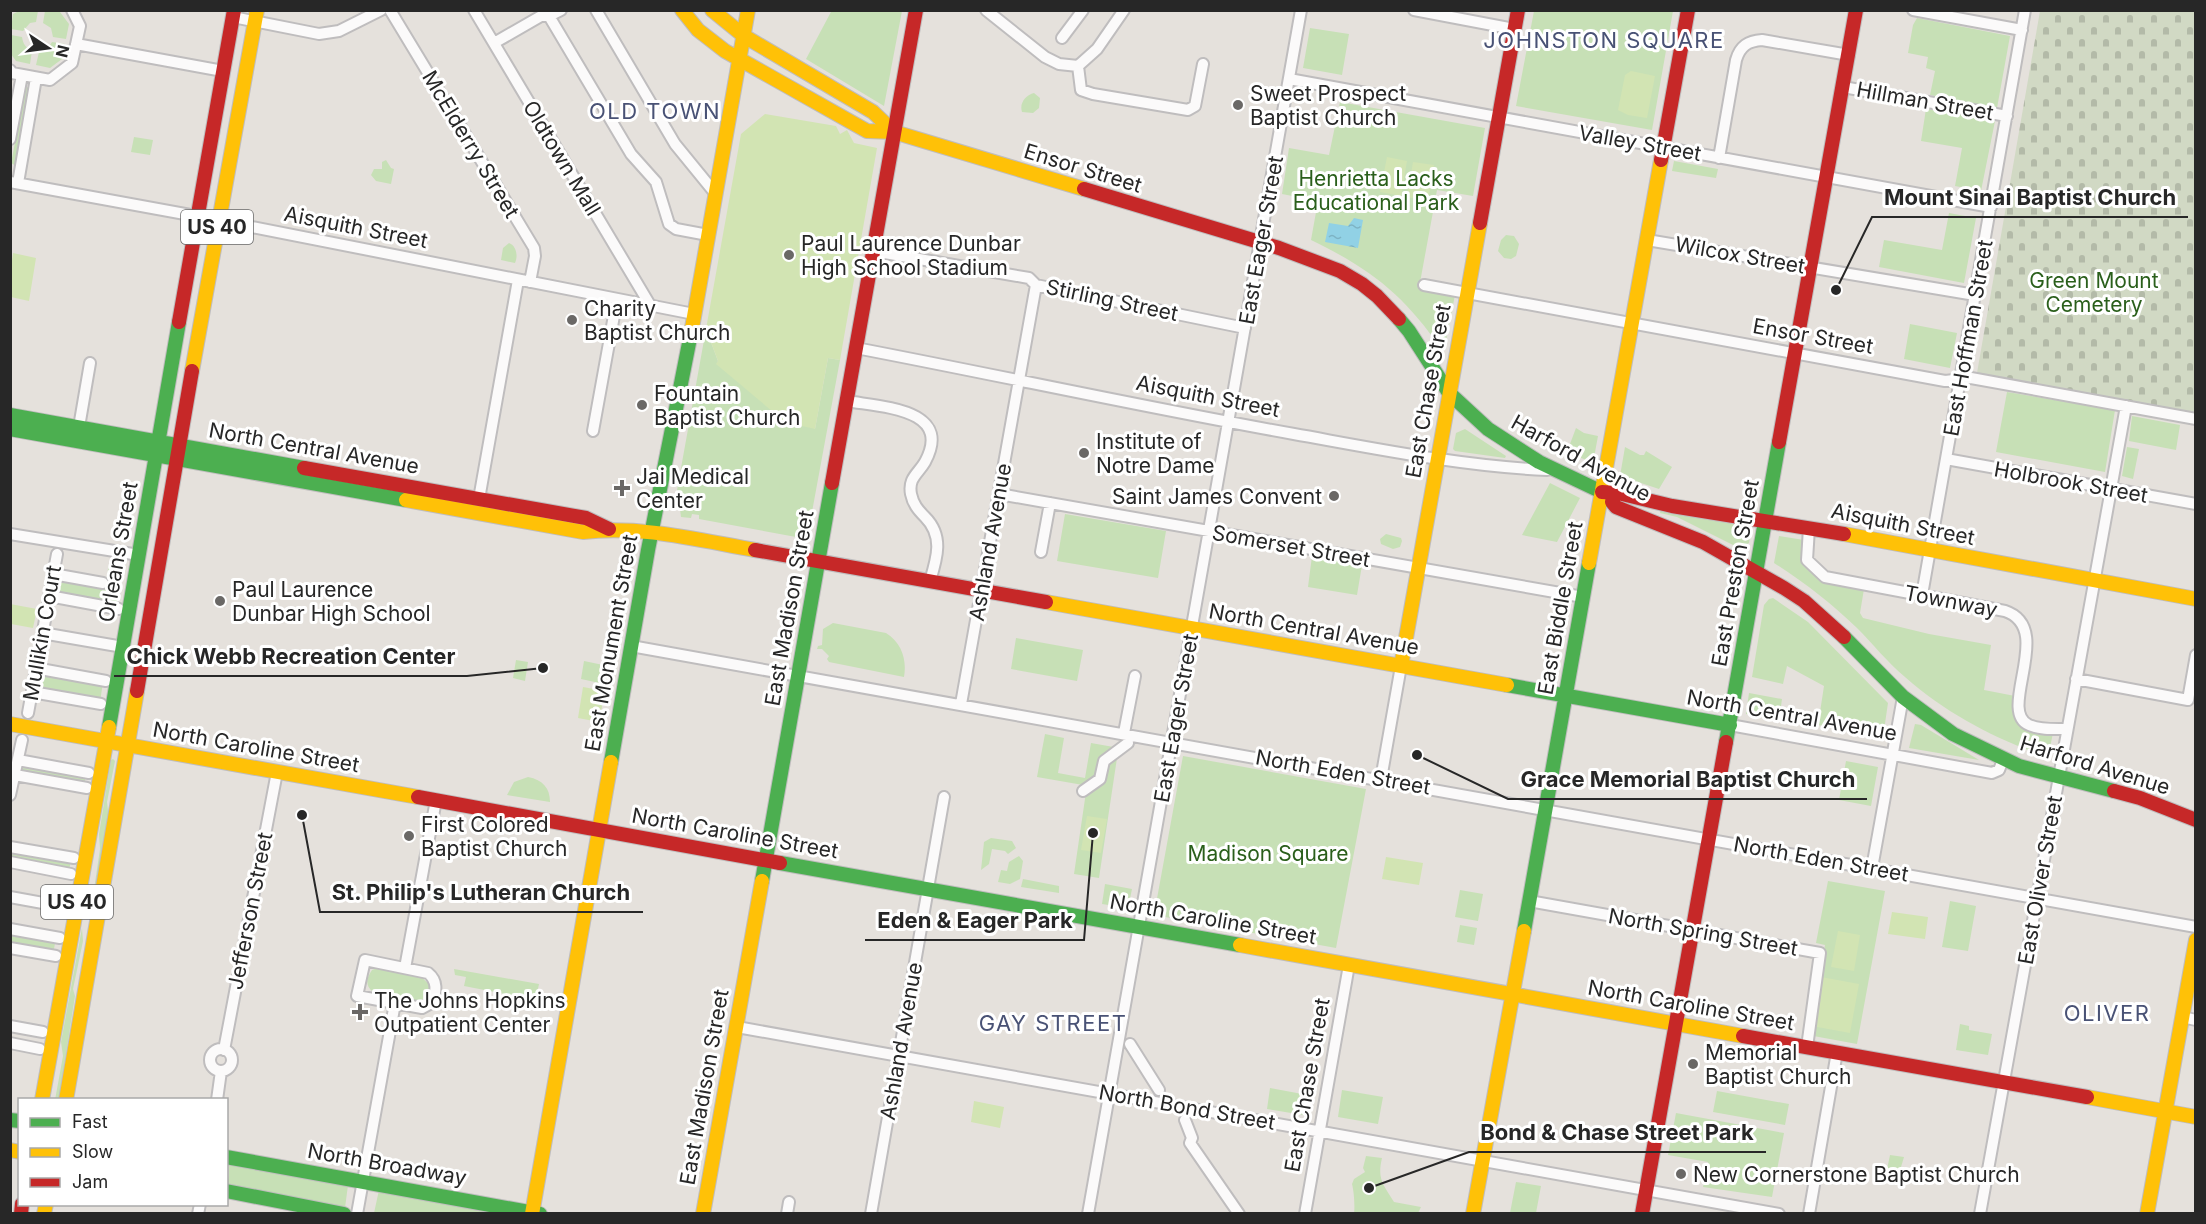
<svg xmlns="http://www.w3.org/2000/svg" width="2206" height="1224" font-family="Inter,sans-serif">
  <defs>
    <pattern id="cemetery-stones" width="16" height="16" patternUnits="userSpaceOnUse" patternTransform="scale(1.5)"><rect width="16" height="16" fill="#d1d9c4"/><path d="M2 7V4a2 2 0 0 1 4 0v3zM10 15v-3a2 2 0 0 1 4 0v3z" fill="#b3baa8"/></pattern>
    <pattern id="water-ripples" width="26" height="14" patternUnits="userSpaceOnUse" patternTransform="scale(1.5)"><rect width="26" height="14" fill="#91d1e5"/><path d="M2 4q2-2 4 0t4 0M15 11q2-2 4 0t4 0" fill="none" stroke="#7db3c4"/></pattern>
  </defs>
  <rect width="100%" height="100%" fill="#e5e1dc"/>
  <path fill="#c7e0b6" d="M832,10L902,11L884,106L806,59Z
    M19,11H38L36,22L30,23L23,31L11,29L13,14Z
    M45,11L60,12L69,24L66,39L53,37L51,28L43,23Z
    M1534,11H1673L1652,130L1516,106Z
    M1917,18L2010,36L1997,108L1930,95L1935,71L1926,68L1928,57L1908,53L1913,25Z
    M1310,28L1349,34L1342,75L1303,68Z
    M11,35L22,37C23,44 26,48 32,51L30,64L16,61L11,54Z
    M52,42L65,44L62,59L50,68L36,65L39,52L48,48Z
    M26,87L31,88L16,166L11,163Z
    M1034,93L1040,98L1039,108L1033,113L1022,112C1019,103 1026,95 1034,93Z
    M1340,102L1485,128L1473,196L1437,190L1419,288L1455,295L1444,350H1442C1404,295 1371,269 1311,240L1318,201L1282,194L1289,148L1329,155Z
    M1926,109L1995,121L1981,191L1955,186L1962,148L1921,141Z
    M134,137L153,140L150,155L131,152Z
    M386,160L391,168L394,169L391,184L376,181L371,175L374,169H382V162Z
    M1674,161L1718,169L1716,178L1672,171Z
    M1949,213L1976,218L1964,283L1879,267L1884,240L1942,250Z
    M1506,235L1514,236L1519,244L1516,256L1511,259L1504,258L1498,251L1501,240Z
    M509,243C517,246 518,257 515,263L501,260L503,248Z
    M1910,324L1957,333L1950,368L1904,359Z
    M706,329L718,361L717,364L815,429L828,358L840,360L807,539L699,519V515L692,514L691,518L681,517L680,509L674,507Z
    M2007,392L2115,410L2105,472L1996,452Z
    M2132,416L2180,425L2176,450L2129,441Z
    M1576,428L1584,433L1598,436L1593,463L1567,452Z
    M1465,429L1506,456L1505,458L1455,451L1453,449L1456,433Z
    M1625,447L1640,455H1644L1646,451L1672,467L1659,489L1620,476Z
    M2127,447L2139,449L2133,479L2122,476Z
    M1550,483L1580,498L1557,542L1522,535Z
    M1661,509L1749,527L1751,529L1749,543L1739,548L1677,517L1660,513Z
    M1065,514L1166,531L1158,578L1057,561Z
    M1386,534L1401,538L1402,541L1400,547L1393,549L1381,544L1380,539Z
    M1779,536L1804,540L1806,563L1864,589L1860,613L1863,618L1929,634L1991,645L1984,690L2015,696C2013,729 2025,727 2053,733L2048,757C1995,739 1947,714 1905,677C1887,662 1873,644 1857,628C1831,603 1804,582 1774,563Z
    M1312,556L1362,565L1357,595L1308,587Z
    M109,565L124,568L116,607L51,595L54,576L105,586Z
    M1773,598L1808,622L1888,703L1883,737L1818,725L1824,686L1787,666L1783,684L1752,677L1764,605L1769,599Z
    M833,623L886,633C902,643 907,660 904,677L829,662L827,659L829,656L822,649H817L818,646L822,645L823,629Z
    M1016,638L1083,650L1077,681L1011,669Z
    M516,660L528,662L525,681L513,678Z
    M584,661L608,666L604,684L581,679Z
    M36,671L103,682L100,702L33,690Z
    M1749,693L1782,699L1779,720L1746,714Z
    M1915,724L1921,725L1979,760L1909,748Z
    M1045,734L1064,738L1058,773L1085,778L1091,743L1125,749L1117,758L1099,878L1074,874L1086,792L1083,785L1037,777Z
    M1183,756L1366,789L1336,948L1154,915Z
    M113,759L115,761L107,802L109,819L93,896L100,849L99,834L111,760Z
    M1846,761L1878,767L1871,806L1839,800Z
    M20,763L86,774L84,786L18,775Z
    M528,777C543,780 550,788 550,802L507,795L514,782Z
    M991,838L1012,841L1016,848L1008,854L1005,851L992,849L989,864L981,870L984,842Z
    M10,848L71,859L69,872L11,861Z
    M1019,856L1023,861L1020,879L1010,884L998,882L1001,870L1007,871L1009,862Z
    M1023,879L1059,886V893L1021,887Z
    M1828,881L1885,891L1857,1044L1808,1035L1825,945L1816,943Z
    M1105,884L1132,889L1128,908L1102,904Z
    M1460,890L1483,894L1478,921L1455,917Z
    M1950,901L1976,906L1968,951L1942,947Z
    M1460,925L1477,928L1474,945L1457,942Z
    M82,928L83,941L73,989L75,996L59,1099L55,1100L63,1056L61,1042Z
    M10,930L56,938L53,954L11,946Z
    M377,968L421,977L429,984C430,993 428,997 420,1001L373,992C365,985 366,979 372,970Z
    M454,969L539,984L537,993L530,999L464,986L466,977L455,975Z
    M1960,1024L1969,1026V1030L1992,1034L1988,1055L1956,1050Z
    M1270,1088L1313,1096L1309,1116L1267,1109Z
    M1342,1090L1383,1097L1378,1124L1338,1117Z
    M1717,1091L1789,1104L1785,1125L1713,1112Z
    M1676,1113L1784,1133L1772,1197L1703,1187L1708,1162L1668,1155Z
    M1890,1155L1904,1157L1901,1167L1906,1169L1902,1183L1885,1179Z
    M1366,1156L1382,1158C1377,1179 1383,1184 1394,1202L1421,1207L1418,1213H1354C1355,1207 1354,1191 1352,1184L1354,1179L1365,1172L1363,1168Z
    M229,1163L348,1185L345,1208L227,1185L229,1176Z
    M1516,1182L1541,1186L1536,1213H1510Z
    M379,1190L505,1213H374Z"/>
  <path fill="url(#cemetery-stones)" d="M2040,11H2195V413L1977,373Z"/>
  <path fill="#d2e4b3" d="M1631,71L1655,76L1647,118L1628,115L1618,110L1625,75Z
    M765,114L836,126L840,134L847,130L854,143L877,148L840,360L828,358L815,429L785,422L716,364L718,361L706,329L741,134Z
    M1387,157L1407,161L1401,196L1380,192Z
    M1413,162L1434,165L1428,201L1407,197Z
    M13,253L36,258L29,301L11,297V268Z
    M10,604L37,609L33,628L11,624Z
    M583,687L605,691L599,722L578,718Z
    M1087,816L1107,819L1101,853L1081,850Z
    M1386,857L1423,863L1419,885L1382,879Z
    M1892,912L1928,917L1925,939L1888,934Z
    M1838,931L1860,935L1854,971L1831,967Z
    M1821,977L1859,984L1850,1033L1812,1026Z
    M974,1101L1004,1107L1000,1128L971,1122Z"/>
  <path fill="url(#water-ripples)" d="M1354,218L1363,220L1358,248L1325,242L1329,223L1348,226Z"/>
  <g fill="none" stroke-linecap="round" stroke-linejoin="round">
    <defs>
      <path id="street" d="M390,10L534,248L535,256L530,282
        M474,10L650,305
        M596,10L675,144L715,193
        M986,10L1045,57L1059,64L1078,66L1081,90L1093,94L1188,110L1195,106L1203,64
        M1414,10L1514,29
        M1913,10L2022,30
        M549,16L631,154L656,182L669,224L676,229L708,235
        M233,17L319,34L339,31L381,10
        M1062,38L1083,10
        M494,43L541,16H549L561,10
        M76,44L223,71
        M1078,66L1097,49L1124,10
        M10,70L12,73L50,80L72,63L80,26L72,10
        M1289,79L1991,207
        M1843,87L2007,116
        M10,139L22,75
        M1719,158L1736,60C1740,46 1748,41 1762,40L1849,55
        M10,182L196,216L694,314
        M18,183L36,78
        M1647,240L1975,295
        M873,251L1029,278L1036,285L1245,328
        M1424,285L1945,381L1971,378L2196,419
        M856,348C1002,376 1148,408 1294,434C1378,449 1461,466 1547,470
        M847,401C880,407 954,408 925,462C918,474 908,478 911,494C913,504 918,510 925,517C944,536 937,558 930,581
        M79,427L90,363
        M593,431L617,299
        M1946,459L2196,504
        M999,494L1583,597
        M479,499L518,280
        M1809,528L1807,560L1825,577L2005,611C2056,628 1996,711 2029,725C2040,730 2055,729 2067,729
        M10,534L139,555
        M1041,552L1050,503
        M53,574L103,583
        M1922,595L2025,10
        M49,596L119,609
        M42,633L123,647
        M631,646L2196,927
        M35,668L106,681
        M2076,679L2188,700L2196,655
        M32,692L101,704
        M961,704L1036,285
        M28,713L57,554
        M1730,725L1992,773L1999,770L2003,760
        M1124,733L1135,676
        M18,760L89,773
        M15,775L87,788
        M1381,779L1401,666
        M1083,791L1100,779L1104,761L1128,743
        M10,795L22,740
        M10,847L74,858
        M10,862L71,874
        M1872,868L1903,697
        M10,897L76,909
        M1529,901L1820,953L1807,1047
        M10,929L60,938
        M10,948L56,956
        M365,960L428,973C438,981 436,991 433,1002L422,1008L357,996Z
        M405,968L436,800
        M2182,1017L2196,1020
        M10,1026L43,1032
        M737,1027L1779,1214
        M10,1043L40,1049
        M1130,1044L1159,1090
        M210 1060a11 11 0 1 1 22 0a11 11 0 1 1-22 0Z
        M224,1050L277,772
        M217,1100L221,1071
        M1185,1120L1192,1138L1190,1143L1239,1214
        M198,1214L200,1204
        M357,1214L395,1003
        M787,1214L789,1202
        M871,1214L944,797
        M1088,1214L1301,10
        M1305,1214L1349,965
        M1809,1214L1837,1052
        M1980,1214L2126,406"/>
      <path id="fast" d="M1399,319L1409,331L1449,393L1488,429L1539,462L1602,492L1612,502
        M10,415L304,468
        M10,429L406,500
        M1844,637L1903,697L1953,734L2019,766L2114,791
        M1507,685L1730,725
        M109,727L179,322
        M1726,742L1779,442
        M611,762L648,550L692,328
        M780,863L1240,945
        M762,881L832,483
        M1524,931L1589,563
        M10,1120L20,1121
        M226,1157L540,1214
        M226,1191L344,1214"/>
      <path id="slow" d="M682,10L698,30L725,51L867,131L894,132L1084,189
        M712,10L744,36L873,112L894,132
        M692,328L748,10
        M192,371L257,10
        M406,500L583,532C641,525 698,540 755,550
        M1844,534L2196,599
        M1589,563L1661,160
        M1046,602L1507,685
        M1401,666L1480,223
        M10,724L418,797
        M1240,945L1743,1036
        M2087,1097L2196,1117
        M42,1100L109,727
        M66,1100L137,691
        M10,1150L20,1152
        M44,1214L46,1204
        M532,1214L611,762
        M703,1214L762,881
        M1473,1214L1524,931
        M2147,1214L2196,940"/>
      <path id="jam" d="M1661,160L1688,10
        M1084,189L1279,248L1340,271L1362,284L1377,296L1399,319
        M1480,223L1518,10
        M179,322L234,10
        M1779,442L1856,10
        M304,468L586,518L609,529
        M832,483L916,10
        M1602,492L1618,493L1672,506L1844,534
        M1612,502L1616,507L1703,542L1784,588L1804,601L1844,637
        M755,550L1046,602
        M137,691L192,371
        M2114,791L2140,798L2196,820
        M418,797L780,863
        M1743,1036L2087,1097
        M21,1214L22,1204
        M1642,1214L1726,742"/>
    </defs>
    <use href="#street" stroke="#bfbdbe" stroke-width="14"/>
    <use href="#fast" stroke="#bfbdbe" stroke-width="16"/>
    <use href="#slow" stroke="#bfbdbe" stroke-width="16"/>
    <use href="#jam" stroke="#bfbdbe" stroke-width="16"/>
    <use href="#street" stroke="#fbfafa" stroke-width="10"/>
    <use href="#fast" stroke="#4caf50" stroke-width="14"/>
    <use href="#slow" stroke="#ffc107" stroke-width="14"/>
    <use href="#jam" stroke="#c62828" stroke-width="14"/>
  </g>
  <g fill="#6a6866" stroke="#fff" stroke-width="2">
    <circle cx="1238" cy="105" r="6"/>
    <circle cx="789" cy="255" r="6"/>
    <circle cx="572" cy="320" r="6"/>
    <circle cx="642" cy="405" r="6"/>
    <circle cx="1084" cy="453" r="6"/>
    <path d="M619 479h6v6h6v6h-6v6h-6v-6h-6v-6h6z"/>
    <circle cx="1334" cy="496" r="6"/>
    <circle cx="220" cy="601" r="6"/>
    <circle cx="409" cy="836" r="6"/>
    <path d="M357 1003h6v6h6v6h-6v6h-6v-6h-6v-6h6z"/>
    <circle cx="1693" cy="1064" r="6"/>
    <circle cx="1681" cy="1174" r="6"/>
  </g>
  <g text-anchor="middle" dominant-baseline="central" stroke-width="6" stroke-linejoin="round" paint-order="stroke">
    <g fill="#fff" stroke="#686868" stroke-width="1.5">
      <rect x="181" y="210" width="72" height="34" rx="4.5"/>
      <rect x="41" y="885" width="72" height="34" rx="4.5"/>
    </g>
    <g font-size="20" font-weight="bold" fill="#272727">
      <text x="217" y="227">US 40</text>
      <text x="77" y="902">US 40</text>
    </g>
    <g font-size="21" fill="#272727" stroke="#fff" text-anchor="start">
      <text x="1250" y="93">Sweet Prospect<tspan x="1250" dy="24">Baptist Church</tspan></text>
      <text x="801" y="243">Paul Laurence Dunbar<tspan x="801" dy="24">High School Stadium</tspan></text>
      <text x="584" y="308">Charity<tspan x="584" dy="24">Baptist Church</tspan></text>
      <text x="654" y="393">Fountain<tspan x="654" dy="24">Baptist Church</tspan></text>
      <text x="1096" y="441">Institute of<tspan x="1096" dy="24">Notre Dame</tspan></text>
      <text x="636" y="476">Jai Medical<tspan x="636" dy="24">Center</tspan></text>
      <text x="1322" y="496" text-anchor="end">Saint James Convent</text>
      <text x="232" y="589">Paul Laurence<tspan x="232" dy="24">Dunbar High School</tspan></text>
      <text x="421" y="824">First Colored<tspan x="421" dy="24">Baptist Church</tspan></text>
      <text x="374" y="1000">The Johns Hopkins<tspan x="374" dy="24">Outpatient Center</tspan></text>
      <text x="1705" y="1052">Memorial<tspan x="1705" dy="24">Baptist Church</tspan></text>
      <text x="1693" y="1174">New Cornerstone Baptist Church</text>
    </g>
    <g font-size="21" fill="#272727" stroke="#fff">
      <text transform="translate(1925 101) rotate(10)">Hillman Street</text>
      <text transform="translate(1640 143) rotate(10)">Valley Street</text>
      <text transform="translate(471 144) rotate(59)">McElderry Street</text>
      <text transform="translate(562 158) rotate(59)">Oldtown Mall</text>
      <text transform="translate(1083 168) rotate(17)">Ensor Street</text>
      <text transform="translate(356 227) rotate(11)">Aisquith Street</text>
      <text transform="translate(1261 240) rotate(-80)">East Eager Street</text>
      <text transform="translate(1740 255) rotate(10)">Wilcox Street</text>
      <text transform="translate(1112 300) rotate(12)">Stirling Street</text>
      <text transform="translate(1813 336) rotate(10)">Ensor Street</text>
      <text transform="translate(1968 338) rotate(-80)">East Hoffman Street</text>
      <text transform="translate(1428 391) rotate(-80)">East Chase Street</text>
      <text transform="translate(1208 396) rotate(11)">Aisquith Street</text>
      <text transform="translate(314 448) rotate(10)">North Central Avenue</text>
      <text transform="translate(1581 458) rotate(29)">Harford Avenue</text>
      <text transform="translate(2071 482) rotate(10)">Holbrook Street</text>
      <text transform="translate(1903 524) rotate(11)">Aisquith Street</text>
      <text transform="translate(990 542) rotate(-80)">Ashland Avenue</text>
      <text transform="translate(1291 546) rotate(10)">Somerset Street</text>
      <text transform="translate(118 552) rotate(-80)">Orleans Street</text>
      <text transform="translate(1735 573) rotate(-80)">East Preston Street</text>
      <text transform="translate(1951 601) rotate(11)">Townway</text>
      <text transform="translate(789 608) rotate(-80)">East Madison Street</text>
      <text transform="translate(1560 608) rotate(-80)">East Biddle Street</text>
      <text transform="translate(1314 629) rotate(10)">North Central Avenue</text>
      <text transform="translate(42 633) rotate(-80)">Mullikin Court</text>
      <text transform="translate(611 643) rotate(-80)">East Monument Street</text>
      <text transform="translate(1792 715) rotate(10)">North Central Avenue</text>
      <text transform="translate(1176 718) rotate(-80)">East Eager Street</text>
      <text transform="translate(256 747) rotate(10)">North Caroline Street</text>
      <text transform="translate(2095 765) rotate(17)">Harford Avenue</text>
      <text transform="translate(1343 772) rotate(10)">North Eden Street</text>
      <text transform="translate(735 833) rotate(10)">North Caroline Street</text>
      <text transform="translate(1821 859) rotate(10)">North Eden Street</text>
      <text transform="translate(2040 880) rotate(-80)">East Oliver Street</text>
      <text transform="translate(250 911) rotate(-79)">Jefferson Street</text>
      <text transform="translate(1213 919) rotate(10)">North Caroline Street</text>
      <text transform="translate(1703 932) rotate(10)">North Spring Street</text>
      <text transform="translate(1691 1005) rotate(10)">North Caroline Street</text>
      <text transform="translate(901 1041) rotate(-80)">Ashland Avenue</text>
      <text transform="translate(1307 1085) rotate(-80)">East Chase Street</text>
      <text transform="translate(704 1087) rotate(-80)">East Madison Street</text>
      <text transform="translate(1187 1107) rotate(10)">North Bond Street</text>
      <text transform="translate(387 1164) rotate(10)">North Broadway</text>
    </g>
    <g font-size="21" fill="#2a5f1b" stroke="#fff">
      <text x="1376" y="178">Henrietta Lacks<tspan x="1376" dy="24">Educational Park</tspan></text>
      <text x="2094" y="280">Green Mount<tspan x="2094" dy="24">Cemetery</tspan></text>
      <text x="1268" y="853">Madison Square</text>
    </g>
    <g font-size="22" letter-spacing="1.5" fill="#495275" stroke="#fff">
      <text x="1604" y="40">JOHNSTON SQUARE</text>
      <text x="655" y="111">OLD TOWN</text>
      <text x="2107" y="1013">OLIVER</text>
      <text x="1053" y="1023">GAY STREET</text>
    </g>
  </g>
  <path fill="none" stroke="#272727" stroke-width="2" d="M1836 290L1872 217H2188M543 668L467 676H114M1417 755L1508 799H1867M302 815L320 912H643M1093 833L1084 940H865M1369 1188L1469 1152H1766"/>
  <g fill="#272727" stroke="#fff" stroke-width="2">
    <circle cx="1836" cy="290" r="6"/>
    <circle cx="543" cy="668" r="6"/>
    <circle cx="1417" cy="755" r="6"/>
    <circle cx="302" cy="815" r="6"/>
    <circle cx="1093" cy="833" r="6"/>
    <circle cx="1369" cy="1188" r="6"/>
  </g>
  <g font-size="22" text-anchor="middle" font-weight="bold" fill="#272727" stroke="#fff" stroke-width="6" stroke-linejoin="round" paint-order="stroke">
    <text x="2030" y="205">Mount Sinai Baptist Church</text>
    <text x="291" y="664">Chick Webb Recreation Center</text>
    <text x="1688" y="787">Grace Memorial Baptist Church</text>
    <text x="481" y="900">St. Philip's Lutheran Church</text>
    <text x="975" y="928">Eden &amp; Eager Park</text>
    <text x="1617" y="1140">Bond &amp; Chase Street Park</text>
  </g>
  <rect width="2206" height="1224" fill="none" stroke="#272727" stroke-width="24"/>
  <rect x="18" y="1098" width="210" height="108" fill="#ffffff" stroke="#a9a9a9" stroke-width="1.5"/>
  <rect x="30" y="1118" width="30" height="9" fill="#4caf50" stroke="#a9a9a9" stroke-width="1.5"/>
  <text x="72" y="1128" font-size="18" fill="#272727">Fast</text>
  <rect x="30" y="1148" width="30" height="9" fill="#ffc107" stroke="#a9a9a9" stroke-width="1.5"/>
  <text x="72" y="1158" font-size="18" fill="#272727">Slow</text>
  <rect x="30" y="1178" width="30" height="9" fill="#c62828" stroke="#a9a9a9" stroke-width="1.5"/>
  <text x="72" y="1188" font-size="18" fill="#272727">Jam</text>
  <g transform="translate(48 48) rotate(103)" stroke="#ffffff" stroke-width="4.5" paint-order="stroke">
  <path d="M0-4.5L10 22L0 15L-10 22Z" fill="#272727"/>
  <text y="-9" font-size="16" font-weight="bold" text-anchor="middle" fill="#272727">N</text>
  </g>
</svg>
